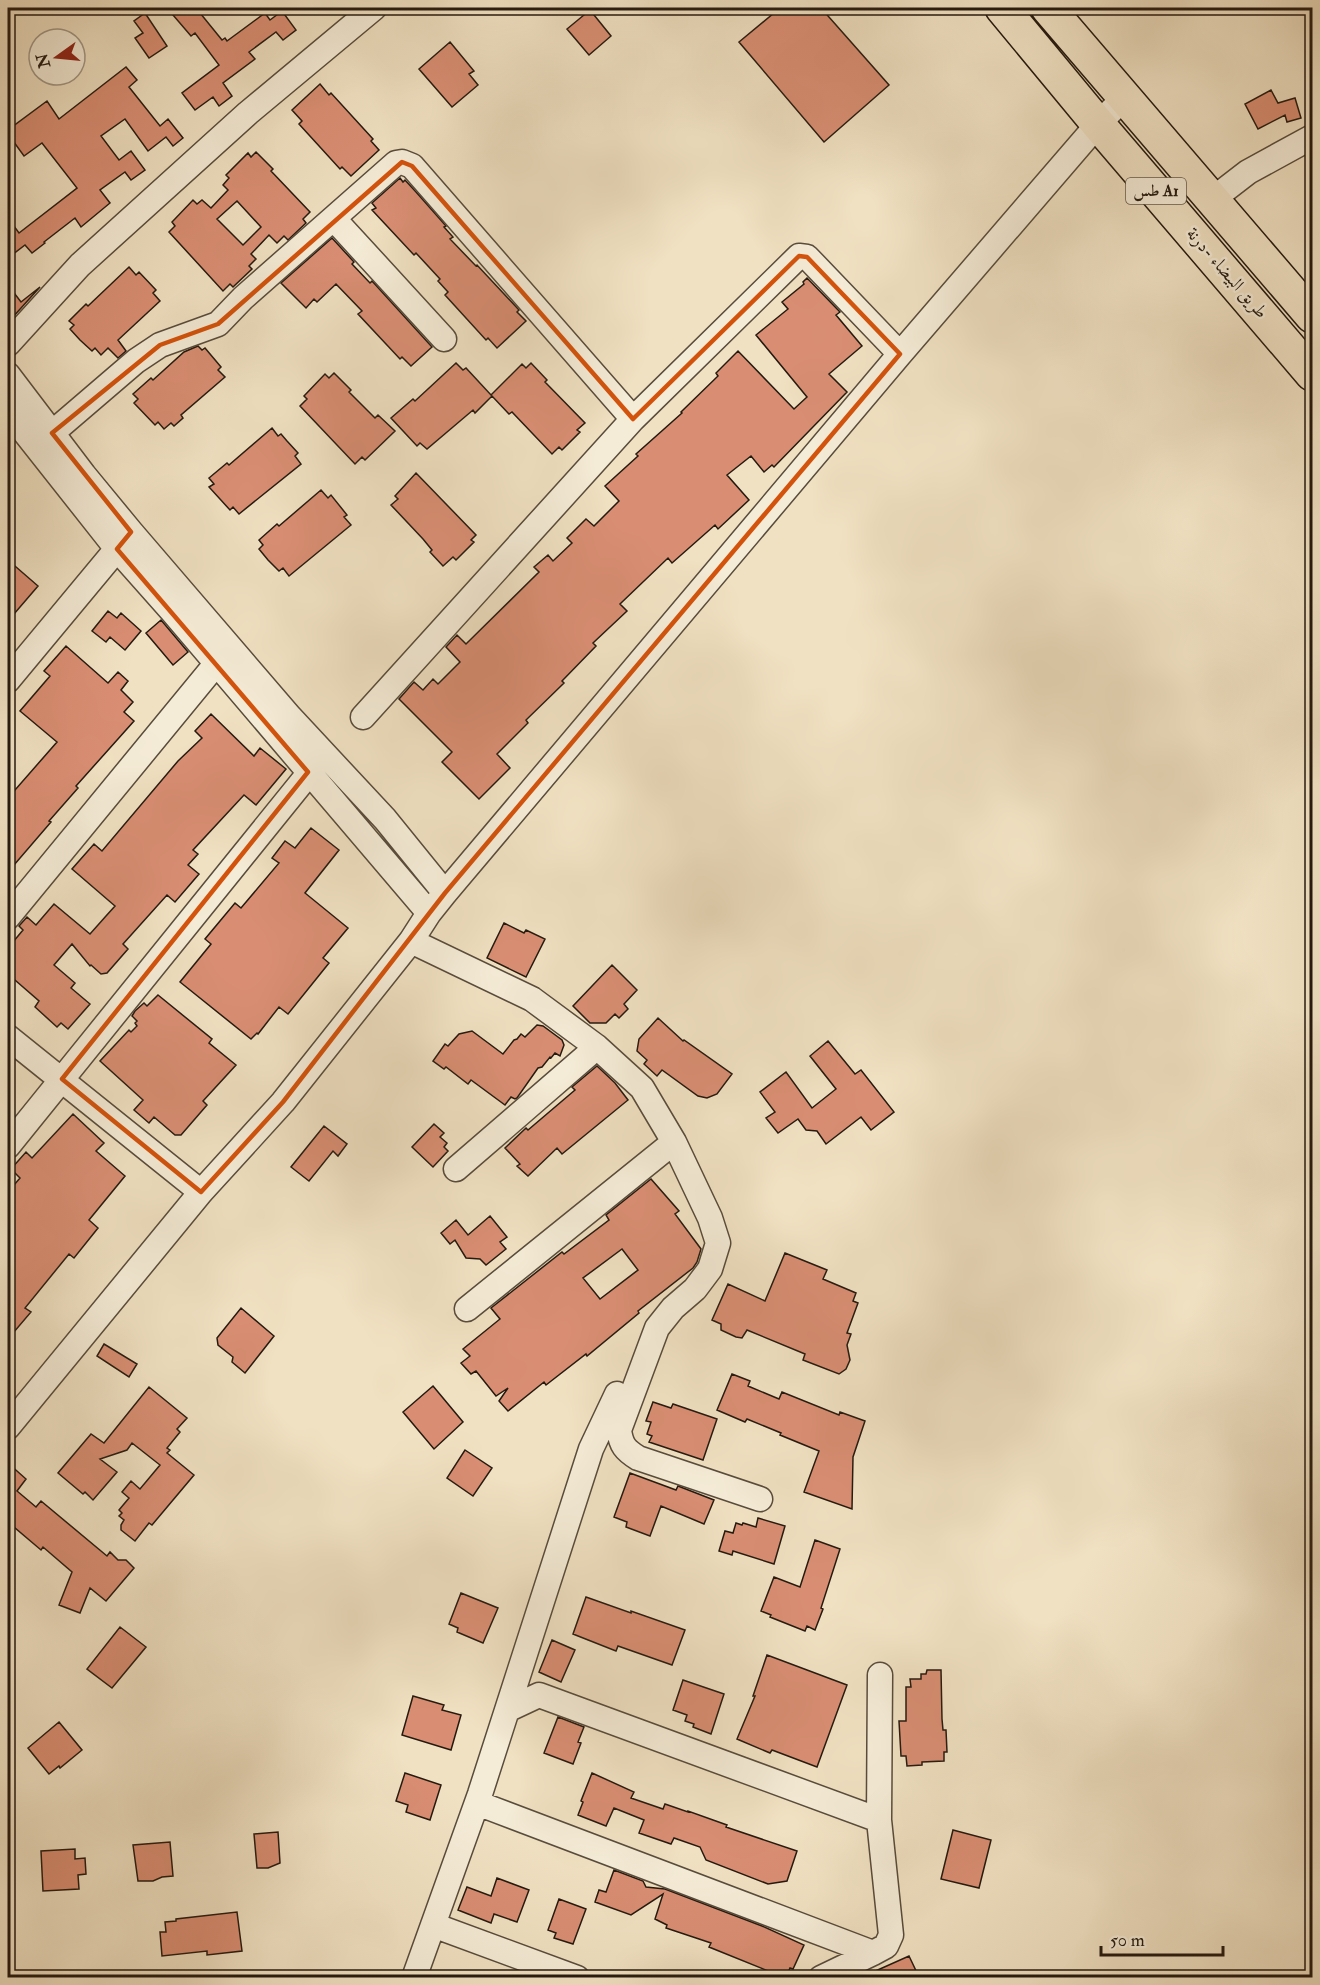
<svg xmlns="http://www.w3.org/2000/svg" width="1320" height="1985" font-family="'IM FELL Double Pica',Amiri,serif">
  <rect width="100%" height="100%" fill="#f0e1c2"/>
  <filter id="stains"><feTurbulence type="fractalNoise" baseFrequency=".00333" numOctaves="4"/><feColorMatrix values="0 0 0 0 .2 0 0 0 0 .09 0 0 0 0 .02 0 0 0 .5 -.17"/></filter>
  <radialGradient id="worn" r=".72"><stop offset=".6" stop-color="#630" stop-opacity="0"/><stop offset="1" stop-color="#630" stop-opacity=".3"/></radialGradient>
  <path fill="#d98e73" stroke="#251a10" stroke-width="1.5" fill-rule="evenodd" d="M167,8H196L222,40L225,38L227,41L265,13L270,20L282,11L296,30L283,40L276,32L249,52L255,59L223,83L232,96L219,106L213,97L195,110L182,93L219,65L195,33L191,36Z
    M780,8H821L889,85L824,142L739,42Z
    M590,10L611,36L589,55L567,29Z
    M145,13L167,46L149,58L135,38L143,33L134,21Z
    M450,42L474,71L469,74L478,85L452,107L419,69Z
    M126,67L137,80L129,87L160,126L168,119L183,138L173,146L166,137L148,151L125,119L101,136L119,160L131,151L145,170L131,180L125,172L100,190L110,203L81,227L75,218L44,242L45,243L32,253L25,245L8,258V218L19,233L77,188L42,143L24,156L8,134V130L47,101L59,119Z
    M320,84L329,95L331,93L373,139L371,141L379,150L351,176L342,167L340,169L299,124L302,121L292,110Z
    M1271,90L1278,103L1295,98L1301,118L1287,122L1285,115L1258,129L1245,104Z
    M256,152L273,169L271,171L310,212L303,219L306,223L288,240L284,236L277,243L269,235L251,254L256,259L249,266L252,269L233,287L230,284L223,291L169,232L175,226L172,222L193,200L197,204L202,200L211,208L228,190L223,185L229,178L226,175L248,153L251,157ZM237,201L261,227L243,245L217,219Z
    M400,178L403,182L405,180L416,192L446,226L444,227L453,237L450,239L476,266L477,265L519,310L517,312L526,321L497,348L488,338L486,340L445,295L448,292L438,281L440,279L416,253L414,255L372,210L376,208L372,203Z
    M332,238L354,262L352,264L370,283L372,281L432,347L411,366L402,357L400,359L358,314L362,311L336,284L317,302L314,299L306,308L281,283Z
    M129,267L136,275L139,272L156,290L153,293L160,301L118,340L126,351L118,358L108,348L101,355L95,348L92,351L80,340L70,329L74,325L69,321L86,304L88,306Z
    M807,278L840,312L836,315L862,346L829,374L847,392L774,467L772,465L764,472L751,456L727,475L749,500L718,529L715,525L672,563L668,558L620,604L627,611L593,643L596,646L562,681L564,683L526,720L528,723L497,754L510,768L479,799L442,762L452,752L399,699L414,682L423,690L433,679L438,684L460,662L446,647L457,635L466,644L539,572L534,567L548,555L553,561L572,543L567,538L586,519L594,526L619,501L605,486L638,456L636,454L682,413L681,412L718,376L716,373L738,351L794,409L807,397L756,335L788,309L782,302L804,284L803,282Z
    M8,285L21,302L40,287L12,318L8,312Z
    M198,346L202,350L205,348L221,367L218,370L225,377L181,415L183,418L174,426L171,423L164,429L158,422L155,425L134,403L138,399L133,394L151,378L153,380L184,352Z
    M456,363L463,370L466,368L491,395L522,364L526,368L531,363L547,380L545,382L585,423L577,430L580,432L562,450L559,447L552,454L512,412L509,414L492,396L475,413L473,410L427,449L420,443L417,446L391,418L413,399L415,401Z
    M334,373L351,390L349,392L375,418L378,415L395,431L365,460L362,457L355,464L300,406L307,399L304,396L325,374L329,378Z
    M272,428L278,436L281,434L287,441L298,453L295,456L301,464L239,514L233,507L230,510L209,487L214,484L209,478L227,463L229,465Z
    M416,473L476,535L471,540L474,542L456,560L453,557L443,566L430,552L432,550L423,539L391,505L398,499L395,496Z
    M321,490L328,498L331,495L347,515L344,517L351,525L289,576L283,568L279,571L268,560L259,549L263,545L259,540L277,524L279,526Z
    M8,560L38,586L8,621Z
    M108,611L117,618L121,613L141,631L125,650L110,637L106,642L92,631Z
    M161,620L188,652L173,665L146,633Z
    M66,646L108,683L118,672L128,681L121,690L133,702L124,712L134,721L76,786L78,788L49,821L51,822L8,872V798L57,742L20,711L50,676L44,671Z
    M211,714L254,756L260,748L286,769L256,805L244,795L193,850L198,854L188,865L199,874L175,902L167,895L123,944L128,949L107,973L101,974L91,965L90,966L72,944L54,965L75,983L71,988L90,1004L68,1029L61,1023L57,1027L35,1007L39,1001L8,974V948L23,930L19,926L27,917L36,925L54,904L90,934L106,916L115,906L72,869L94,844L102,851L178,761L202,738L195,731Z
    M311,828L339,850L305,893L348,928L323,958L329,963L288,1014L279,1007L258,1034L257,1033L251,1039L180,982L211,944L205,939L235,903L241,908L279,863L272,858L285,841L295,848Z
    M504,923L524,933L526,930L545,939L526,977L487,958Z
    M612,965L637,990L624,1004L628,1009L619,1018L615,1014L606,1023H590L573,1006Z
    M158,995L212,1039L209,1043L236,1065L203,1101L207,1105L181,1135H175L154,1117L149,1123L134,1110L143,1100L100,1061L129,1030L131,1032L137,1026L135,1023L137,1021L132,1016L135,1011L144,1003L147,1006Z
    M658,1018L683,1041L684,1040L732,1074L717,1094L707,1098L698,1096L662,1070L657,1076L644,1064L647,1060L637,1051L639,1039Z
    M537,1025L543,1026L562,1040L564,1045L560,1056L555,1053L551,1058L550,1057L542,1067L538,1068L517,1098L515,1099L511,1097L505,1105L471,1080L468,1084L446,1067L444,1069L433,1061L445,1044L448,1046L459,1034L472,1031L503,1054L514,1040L517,1039L521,1034L525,1037Z
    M828,1041L855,1074L861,1070L894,1112L871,1130L861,1117L826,1144L817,1131L806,1130L798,1119L778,1133L766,1118L775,1112L760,1092L786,1072L812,1108L836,1089L810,1056Z
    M597,1066L615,1083L628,1100L562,1154L557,1148L528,1176L517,1166L520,1164L505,1148L526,1128L528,1130L575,1090L572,1087Z
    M73,1114L104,1143L96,1151L125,1176L89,1220L98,1228L74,1258L69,1254L25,1308L31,1312L8,1339V1192L20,1178L11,1169L26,1152L32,1158Z
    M434,1124L444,1133L440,1137L447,1143L444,1147L448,1151L433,1167L412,1147Z
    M324,1126L347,1144L338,1156L333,1151L309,1181L291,1167Z
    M651,1179L679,1211L675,1214L701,1249L697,1262L693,1268L638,1311L639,1313L587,1356L586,1354L546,1385L544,1382L508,1411L499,1401L508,1388L496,1396L476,1371L471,1374L461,1363L470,1356L463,1349L500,1319L491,1308L562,1252L564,1254L609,1220L606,1215ZM622,1249L638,1270L600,1299L583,1278Z
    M490,1216L507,1237L500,1242L506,1249L486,1265L480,1259L466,1258L455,1240L450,1244L441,1233L456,1220L468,1235Z
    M785,1253L827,1270L823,1279L856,1293L853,1301L858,1303L847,1333L851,1334L847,1345L850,1360L846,1369L839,1374L803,1360L805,1354L747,1330L742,1338L736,1337L721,1330V1324L712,1320L728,1284L765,1301Z
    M241,1308L274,1336L245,1373L232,1362L233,1357L218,1345L217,1338Z
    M104,1344L137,1364L129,1377L97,1356Z
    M732,1374L750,1381L748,1386L779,1399L782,1392L839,1415L840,1412L865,1421L853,1457L852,1509L804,1492L819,1451L780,1435L781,1433L747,1419L745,1422L717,1410Z
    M433,1386L463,1422L434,1449L403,1412Z
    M149,1387L187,1418L177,1429L180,1432L167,1448L170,1450L167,1453L194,1475L152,1525L149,1523L135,1541L121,1530V1525L124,1520L119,1516L122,1513L119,1510L129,1498L122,1492L131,1481L140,1489L160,1465L132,1443L127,1450L100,1459L117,1472L93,1500L85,1492L83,1494L58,1473L91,1434L104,1443Z
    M653,1402L671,1408L673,1404L717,1419L703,1460L649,1442L652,1436L647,1434L651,1422L646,1421Z
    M465,1450L492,1468L473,1496L447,1478Z
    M8,1463L26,1479L17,1491L36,1507L41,1501L107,1556L110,1552L118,1560H126L134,1568L106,1601L90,1588L80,1613L59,1605L72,1572L43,1547L41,1550L8,1522Z
    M630,1473L676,1490L678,1486L714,1500L704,1524L661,1506L650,1536L626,1527L627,1522L614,1517Z
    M758,1518L785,1526L774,1564L733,1551L732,1555L719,1551L725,1531L733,1533L736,1523L742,1525L743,1523L756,1527Z
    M815,1540L840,1549L821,1608L823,1609L815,1630L807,1626L805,1631L770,1617L771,1615L761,1611L774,1577L800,1587Z
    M461,1593L498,1608L483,1643L457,1632L458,1628L449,1624Z
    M586,1597L631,1613V1611L685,1630L672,1665L618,1646L616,1651L573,1634Z
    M120,1627L146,1647L112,1688L87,1669Z
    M552,1640L575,1650L561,1682L539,1672Z
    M767,1655L847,1685L817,1767L772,1750L770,1753L737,1739L755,1696H753Z
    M927,1670H941L942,1719L943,1730H946L947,1752H944V1761L922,1762V1765L907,1766L906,1756H901L899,1721H906V1687H911L910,1679H921V1674H926Z
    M683,1680L724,1694L711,1734L693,1727L694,1724L685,1721L687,1715L673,1710Z
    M413,1696L444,1705L442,1710L461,1715L451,1750L402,1735Z
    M558,1717L584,1727L578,1742L581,1743L573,1764L544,1753Z
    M59,1722L82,1750L60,1768L59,1766L49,1774L28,1748Z
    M405,1773L441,1785L430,1820L406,1812L408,1805L396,1801Z
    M592,1773L634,1792L631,1798L663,1809L665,1804L688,1812V1811L727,1825L726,1827L797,1851L787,1881L768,1884L706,1860L700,1847L674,1838L671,1844L639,1833L644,1820L614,1808L606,1826L578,1815L583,1802L581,1801Z
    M953,1830L991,1840L979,1888L941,1879Z
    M278,1832L280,1863L268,1868H257L254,1834Z
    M170,1842L173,1876L162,1877L153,1881H138L133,1845Z
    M75,1849V1859L85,1858L86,1874L78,1875L79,1889L43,1891L41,1851Z
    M614,1870L643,1881L646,1887L665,1889L762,1926L804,1945L793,1969L790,1968L786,1977H783L709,1947L711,1943L666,1928L667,1925L655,1919L663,1894L631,1915L595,1902L599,1890L606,1892Z
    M497,1878L529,1890L517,1922L494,1914L491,1923L458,1910L467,1887L491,1896Z
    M559,1899L586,1909L573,1944L554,1938L556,1933L548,1930Z
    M237,1912L242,1951L207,1955V1951L162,1956L160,1932H166L165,1922L176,1921V1919Z
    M909,1956L919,1977H862Z"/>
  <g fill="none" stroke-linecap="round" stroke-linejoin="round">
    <defs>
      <path id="minor" d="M1213,199L1248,172L1312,137
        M334,219L444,339
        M8,344L80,265L248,113L374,8
        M8,375L84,475L131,532L290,717L385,819L445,893
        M8,411L117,549L172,611L429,913
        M52,433L136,361L160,345L218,324L243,298L396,163L402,162L412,166L633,419
        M8,680L126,538
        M363,717L633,419L799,256L807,257L900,354
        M8,917L225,653
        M411,941L532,999L597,1047L642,1088L674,1142L710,1218L718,1243L710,1269L695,1289L673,1308L657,1328L619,1430C621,1445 625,1450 638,1458L760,1499
        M8,1037L201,1192
        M8,1146L319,761
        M456,1169L597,1047
        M467,1309L674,1142
        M8,1427L201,1192L283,1102L411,941L429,913L445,893L900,354L1098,124L1124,98
        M507,1710L539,1695L879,1820
        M477,1803L873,1953
        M433,1925L577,1978
        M414,1978L480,1794L591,1449L617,1394
        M821,1978L873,1953L886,1946L891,1935L879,1820L880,1675"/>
      <path id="highway" d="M1002,8L1098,124L1312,374
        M1048,8L1312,316"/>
    </defs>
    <use href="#minor" stroke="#584c3c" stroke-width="27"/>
    <use href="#highway" stroke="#251a10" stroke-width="36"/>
    <use href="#minor" stroke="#f5ecd7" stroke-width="24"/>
    <use href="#highway" stroke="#f0e1c2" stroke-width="33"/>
  </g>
  <path fill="none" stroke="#d4530c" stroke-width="4.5" stroke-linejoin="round" d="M402,162L412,166L633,419L799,256L807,257L900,354L445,893L283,1102L201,1192L62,1079L308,772L117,549L131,532L52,433L160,345L218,324Z"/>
  <g text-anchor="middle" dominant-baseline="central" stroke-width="5" stroke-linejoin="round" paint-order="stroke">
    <rect fill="#f5ecd7" stroke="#63594c" stroke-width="1.5" x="1126" y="178" width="60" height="26" rx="4.5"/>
    <g font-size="16" font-weight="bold" fill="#251a10">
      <text x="1156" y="191">طس A1</text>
    </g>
    <g font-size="18" fill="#251a10" stroke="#f5ecd7">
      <text transform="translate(1227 273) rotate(49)">طريق البيضاء -درنة</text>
    </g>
  </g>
  <rect width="1320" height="1985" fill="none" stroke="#f0e1c2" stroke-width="30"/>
  <rect x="9" y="9" width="1302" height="1967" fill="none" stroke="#251a10" stroke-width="3"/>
  <rect x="15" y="15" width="1290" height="1955" fill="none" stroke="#251a10" stroke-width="1.5"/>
  <g transform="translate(57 57) rotate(255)"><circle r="28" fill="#f5ecd7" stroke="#a29887" stroke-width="1.5"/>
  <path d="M0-4.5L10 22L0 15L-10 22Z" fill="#8f2418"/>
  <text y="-9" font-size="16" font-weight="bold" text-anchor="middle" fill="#251a10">N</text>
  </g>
  <path d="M1101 1946v9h122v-9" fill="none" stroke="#251a10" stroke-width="3"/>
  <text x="1110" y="1946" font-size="18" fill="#251a10" stroke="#f5ecd7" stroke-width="4.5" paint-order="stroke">50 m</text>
  <rect width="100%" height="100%" filter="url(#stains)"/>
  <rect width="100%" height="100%" fill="url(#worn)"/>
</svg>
